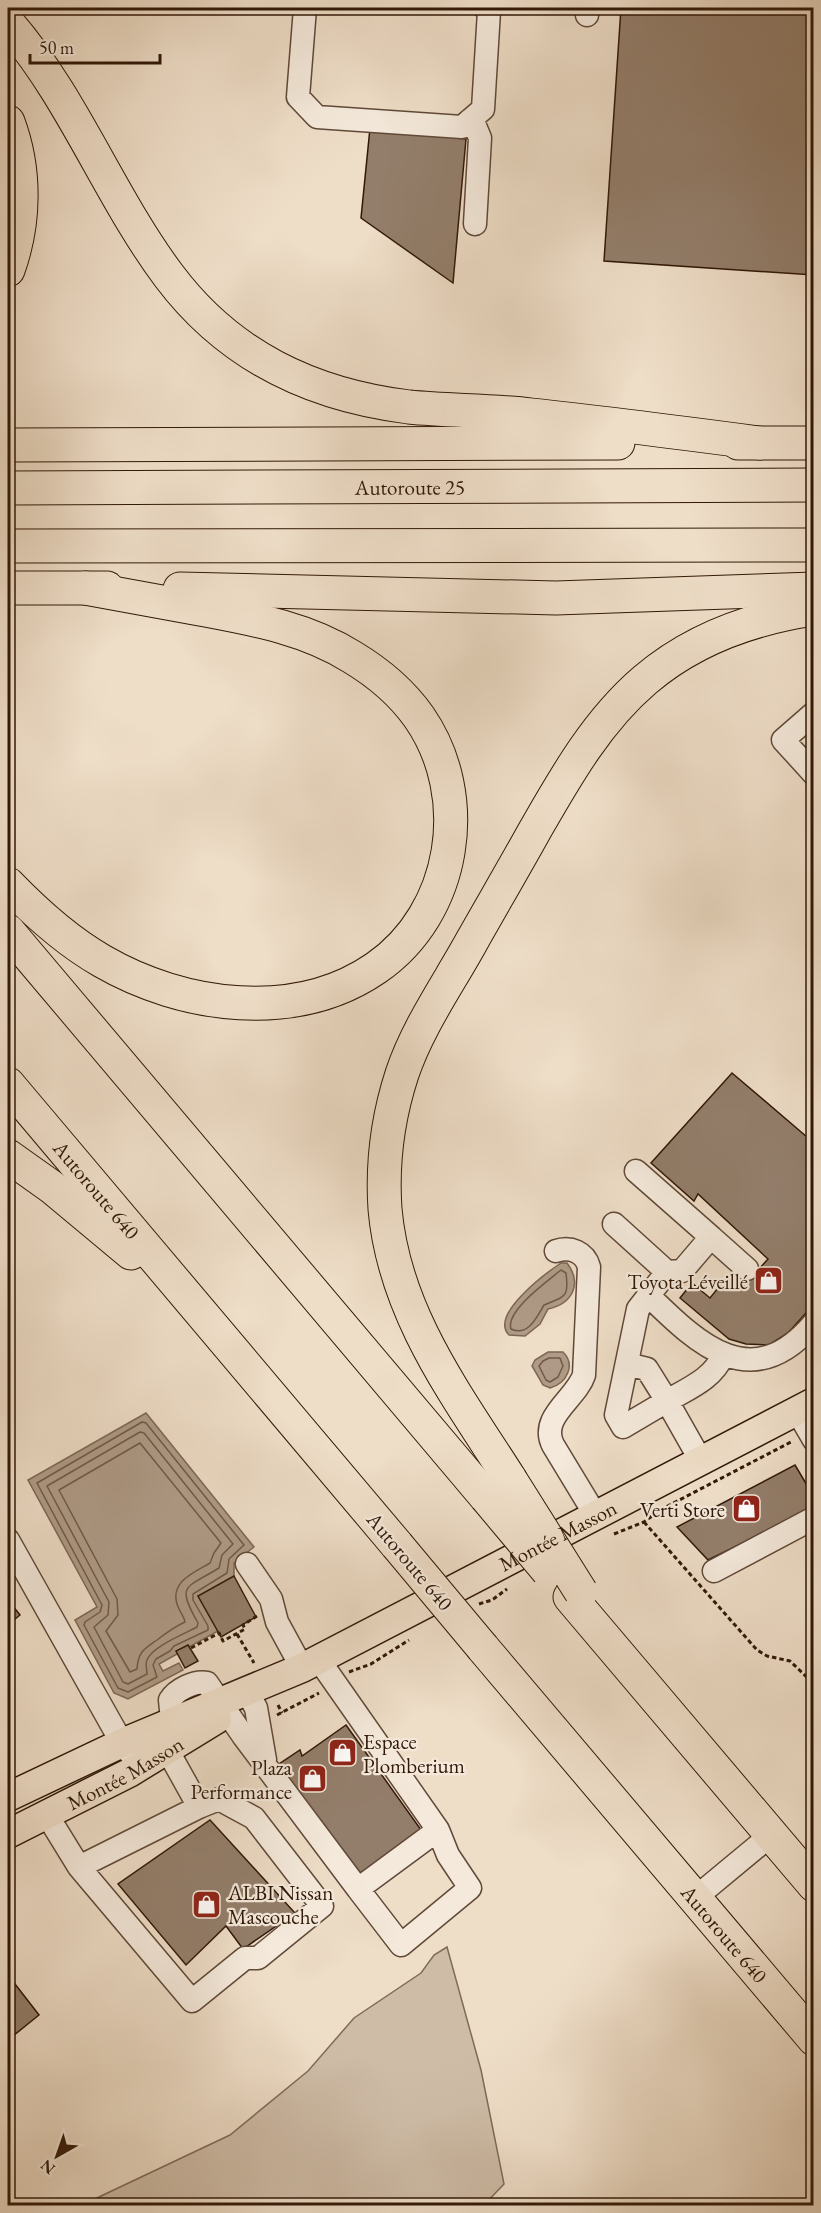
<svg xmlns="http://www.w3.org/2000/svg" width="821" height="2213" font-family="'EB Garamond',serif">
  <rect width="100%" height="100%" fill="#eeddc7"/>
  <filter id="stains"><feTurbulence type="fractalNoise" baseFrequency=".00333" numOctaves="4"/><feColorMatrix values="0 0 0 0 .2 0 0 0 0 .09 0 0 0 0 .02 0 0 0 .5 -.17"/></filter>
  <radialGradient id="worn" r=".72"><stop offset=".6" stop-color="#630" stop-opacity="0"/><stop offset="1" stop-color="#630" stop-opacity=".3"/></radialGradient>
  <path fill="#cebca7" stroke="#806a58" stroke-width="1.5" d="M447,1947L481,2070L504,2184L484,2205H82L230,2135L308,2071L354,2018L421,1973L434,1955Z"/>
  <path fill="#ae9a86" stroke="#7c6654" stroke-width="1.5" d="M561,1263H567C583,1284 572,1304 548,1309L540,1324L525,1336L509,1335C489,1315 546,1273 561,1263Z
    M548,1352H563C576,1365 567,1383 550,1388L543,1385L532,1366L535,1360Z
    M146,1413L254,1547L234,1563V1576L198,1596L218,1631L189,1647L188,1645L177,1651V1654L159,1664L163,1671L179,1663L183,1670L128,1699L114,1693L75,1620L97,1607L28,1480Z"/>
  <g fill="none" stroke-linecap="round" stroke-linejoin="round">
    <path stroke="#705947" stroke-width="1.5" d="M561,1270L566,1273C569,1297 566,1296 544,1305C537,1317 528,1337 511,1329C505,1311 548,1281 561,1270Z
      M549,1358H560L563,1366L558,1377L550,1382L546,1380L539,1366L543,1361Z
      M142,1422L146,1423L244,1545L229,1559L227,1573L193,1594V1600L208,1626V1630L174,1646L170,1651L156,1659L153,1665L157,1677L128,1692L118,1688L84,1625L85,1622L100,1612L102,1605L37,1483Z
      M140,1432L144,1433L233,1544L222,1555L219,1568C185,1589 176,1584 198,1623L197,1627C186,1633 151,1647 147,1660C145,1664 147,1670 147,1674L128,1684L123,1682L94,1627L108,1615L109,1602L47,1486Z
      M140,1443L221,1543L214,1553L210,1563C195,1572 170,1581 177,1604C179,1611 184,1616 185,1622C174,1627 166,1633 157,1640C144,1649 138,1652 137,1669L130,1672L106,1631L118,1615L117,1599L59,1490Z"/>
  </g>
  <path fill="#937e6b" stroke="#311808" stroke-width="1.5" d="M621,8H814V275L604,261Z
    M370,128L466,139L453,283L361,218Z
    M732,1073L814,1143V1277L812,1280L814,1282V1304L788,1333L769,1345L746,1344L729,1339L680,1298L692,1283L710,1298L727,1277L742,1288L768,1259L698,1194L694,1201L651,1163Z
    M795,1465L814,1497V1508L708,1560L677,1527Z
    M234,1576L256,1617L221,1637L198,1596Z
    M8,1600L20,1615L8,1625Z
    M188,1645L198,1661L185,1668L176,1651Z
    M346,1725L424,1834L361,1880L279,1764L300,1750L302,1756Z
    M210,1820L295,1913L243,1949L226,1926L186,1965L118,1884Z
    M8,1975L39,2015L8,2040Z"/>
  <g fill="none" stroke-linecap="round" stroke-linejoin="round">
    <defs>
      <path id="minor" d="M305,8L298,97L317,117L462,127L483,109L489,11L485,8
        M587,15V8
        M470,120L475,126L480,138L475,224
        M814,713L783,740L814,774
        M636,1171L711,1237L682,1271L667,1272
        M614,1224L667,1272L638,1309L616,1415L623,1427L667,1401L647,1369L627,1364
        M711,1237L747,1269
        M556,1251C570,1246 585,1252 589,1267L584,1375C576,1399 539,1417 553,1445L596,1516
        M648,1295C699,1345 752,1396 814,1323
        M797,1411L814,1440
        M701,1461L667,1401C689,1388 713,1379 723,1355
        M8,1540L122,1743L131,1754
        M247,1564L271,1599L277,1622L302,1668
        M714,1571L814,1518
        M247,1692L256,1708L265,1760
        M183,1733L171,1710L170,1700C176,1690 195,1680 207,1683L244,1737L358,1889L438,1830L319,1660
        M47,1815L79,1867L199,1807L159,1735
        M79,1867L192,2001L245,1958H258L322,1906L254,1818L219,1799L199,1807
        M358,1889L401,1945L470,1888L448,1855L438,1830
        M695,1898L771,1835"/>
      <g id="major">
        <path id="s1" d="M8,1797L122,1743L302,1668L814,1402"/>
        <path id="s2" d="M8,1834L129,1773L217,1719"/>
      </g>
      <g id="highway">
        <path d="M8,23C74,99 109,196 169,276C229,356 311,395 409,407C449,411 490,410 531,415C607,423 683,433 759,443"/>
        <path d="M8,122C26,170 25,223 8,270"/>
        <path d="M738,443H814"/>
        <path d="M8,445L618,443"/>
        <path id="s3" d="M8,488L814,485"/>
        <path d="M8,546L814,545"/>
        <path d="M8,588H107"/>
        <path d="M180,589L556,598L814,589"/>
        <path d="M8,884C36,913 67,941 102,961C183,1008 296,1023 376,968C456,913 474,796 419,717C402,693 377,672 352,657C306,628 253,619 200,609C162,602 123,595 85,588"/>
        <path d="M8,931L486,1497"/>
        <path id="s4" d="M8,1084L397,1545"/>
        <path d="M8,1156L53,1188L131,1253"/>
        <path d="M510,1479C456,1394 394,1313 385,1209C382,1165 388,1117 402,1074C418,1026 449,983 473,939C494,902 515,866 535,830C566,776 597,721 645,680C693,639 752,618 814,609"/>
        <path d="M570,1597L814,1885"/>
        <path id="s5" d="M483,1648L814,2039"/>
      </g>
    </defs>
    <use href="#minor" stroke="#604938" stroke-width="25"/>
    <use href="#major" stroke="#311808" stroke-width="31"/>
    <use href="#highway" stroke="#311808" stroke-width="35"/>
    <path stroke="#311808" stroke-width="3" stroke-dasharray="4.5 3" stroke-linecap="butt" d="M644,1522L757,1650L767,1656L790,1661L814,1684
      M614,1534L644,1522L660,1510L791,1442
      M479,1604L492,1600L507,1589
      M237,1634L254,1663
      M191,1648L219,1633L223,1641L245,1629L243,1625L257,1616
      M349,1672L371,1664L409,1640
      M278,1705L282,1713
      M277,1715L319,1693"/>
    <use href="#minor" stroke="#f4e9db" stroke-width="22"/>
    <use href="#major" stroke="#eeddc7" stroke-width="28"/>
    <use href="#highway" stroke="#eeddc7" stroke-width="33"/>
    <defs>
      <path id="highway-bridge" d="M510,1479L581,1592
        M486,1497L548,1571
        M397,1545L483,1648"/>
    </defs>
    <use href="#highway-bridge" stroke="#311808" stroke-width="35" stroke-linecap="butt"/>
    <use href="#highway-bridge" stroke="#eeddc7" stroke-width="33"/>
  </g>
  <defs>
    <symbol id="shop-square" viewBox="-11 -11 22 22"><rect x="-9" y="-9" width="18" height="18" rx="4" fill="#8f2418" stroke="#f4e9db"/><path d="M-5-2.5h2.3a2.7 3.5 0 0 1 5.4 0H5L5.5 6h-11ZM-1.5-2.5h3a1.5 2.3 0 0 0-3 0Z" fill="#fff"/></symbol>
  </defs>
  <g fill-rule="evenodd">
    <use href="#shop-square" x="752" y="1264" width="33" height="33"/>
    <use href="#shop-square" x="730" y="1492" width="33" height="33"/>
    <use href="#shop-square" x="326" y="1736" width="33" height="33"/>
    <use href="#shop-square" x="296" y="1762" width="33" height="33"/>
    <use href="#shop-square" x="190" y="1888" width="33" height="33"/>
  </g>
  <g text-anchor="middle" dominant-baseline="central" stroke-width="4.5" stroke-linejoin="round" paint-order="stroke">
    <g font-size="21" fill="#311808" stroke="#f4e9db">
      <text stroke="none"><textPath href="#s3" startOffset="402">Autoroute 25</textPath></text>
      <text stroke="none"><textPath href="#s4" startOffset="138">Autoroute 640</textPath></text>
      <text stroke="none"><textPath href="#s1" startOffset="609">Montée Masson</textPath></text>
      <text transform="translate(410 1561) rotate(50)">Autoroute 640</text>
      <text stroke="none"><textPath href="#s2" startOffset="132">Montée Masson</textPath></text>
      <text stroke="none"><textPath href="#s5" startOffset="374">Autoroute 640</textPath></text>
    </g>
    <g font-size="21" fill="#311808" stroke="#f4e9db" text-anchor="end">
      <text x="748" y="1281">Toyota Léveillé</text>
      <text x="725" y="1509">Verti Store</text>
      <text x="363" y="1741" text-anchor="start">Espace<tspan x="363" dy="24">Plomberium</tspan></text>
      <text x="292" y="1767">Plaza<tspan x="292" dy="24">Performance</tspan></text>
      <text x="228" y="1892" text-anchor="start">ALBI Nissan<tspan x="228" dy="24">Mascouche</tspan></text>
    </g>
  </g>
  <rect width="821" height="2213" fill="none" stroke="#eeddc7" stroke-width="30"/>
  <rect x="9" y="9" width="803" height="2195" fill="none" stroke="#311808" stroke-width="3"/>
  <rect x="15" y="15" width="791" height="2183" fill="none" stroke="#311808" stroke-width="1.5"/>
  <g transform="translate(57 2156) rotate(220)" stroke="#f4e9db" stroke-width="4.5" paint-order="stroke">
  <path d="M0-4.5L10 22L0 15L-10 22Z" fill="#311808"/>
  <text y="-9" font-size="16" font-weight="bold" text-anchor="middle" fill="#311808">N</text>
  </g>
  <path d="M30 54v9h130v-9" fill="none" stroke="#311808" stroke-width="3"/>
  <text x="39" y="54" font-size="18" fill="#311808" stroke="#f4e9db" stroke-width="4.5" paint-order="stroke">50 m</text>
  <rect width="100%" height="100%" filter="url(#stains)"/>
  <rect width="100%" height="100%" fill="url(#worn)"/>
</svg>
